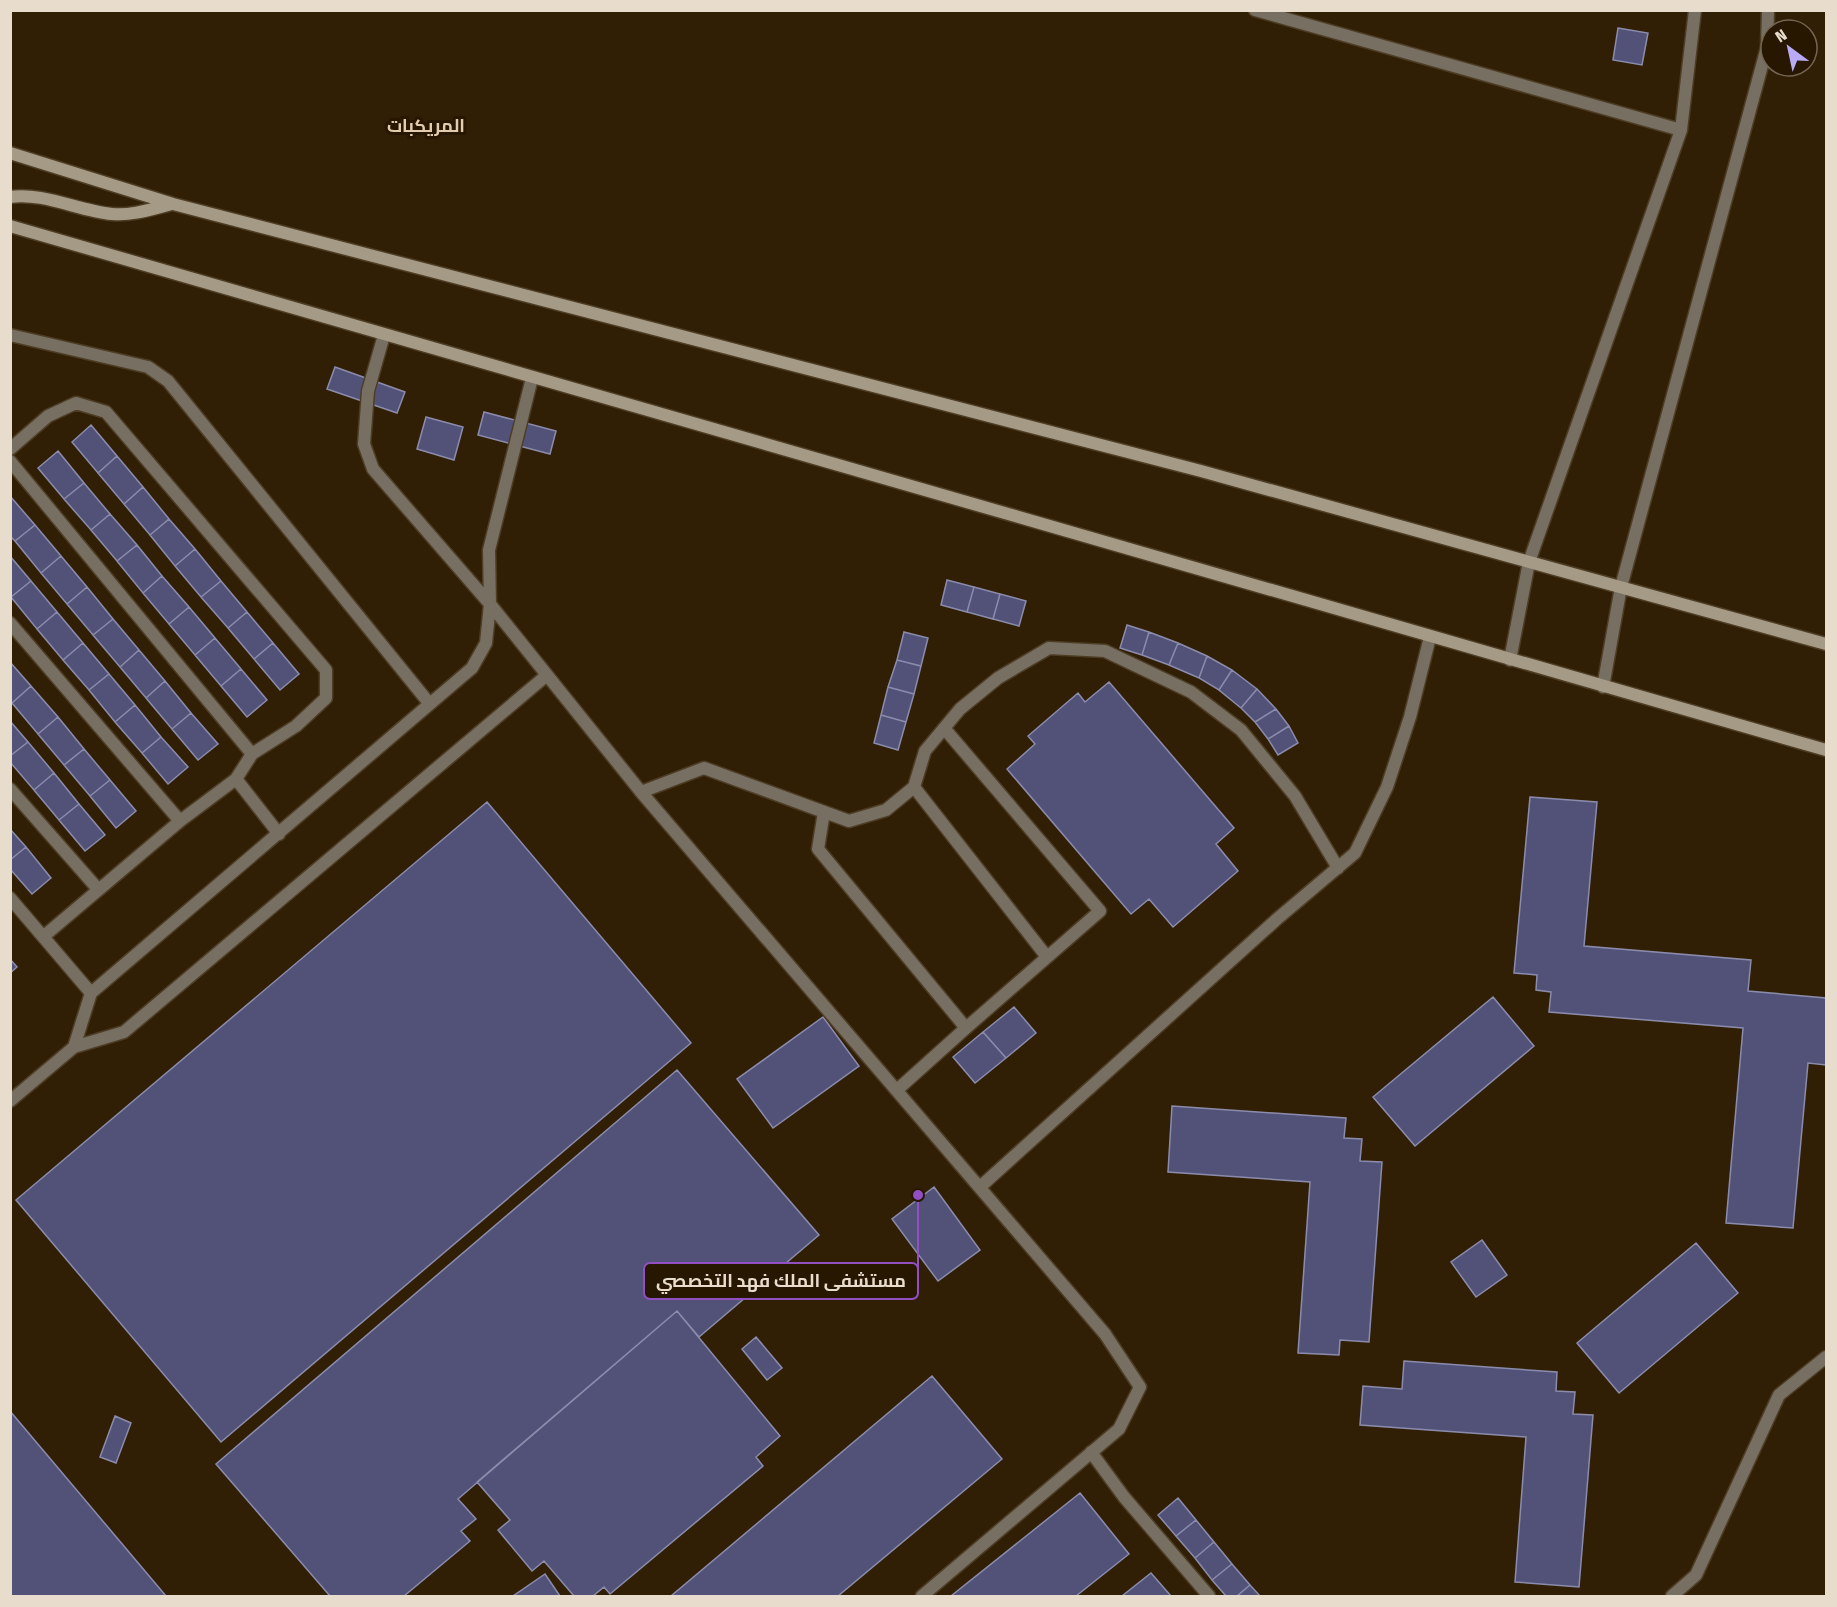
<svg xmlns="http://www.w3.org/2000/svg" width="1837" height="1607" font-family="'Fira Sans Condensed',Cairo,sans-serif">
  <rect width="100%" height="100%" fill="#311f05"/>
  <path fill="#525279" stroke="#8b8cac" stroke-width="1.5" d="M1618,28L1648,33L1642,65L1613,60Z
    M335,367L405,392L397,413L327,389Z
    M484,412L556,431L550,454L478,435Z
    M426,417L463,427L454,460L417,449Z
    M91,425L117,456L98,473L72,442Z
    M58,451L84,483L64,499L38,468Z
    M117,456L143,487L124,504L98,473Z
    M84,483L110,514L91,530L64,499Z
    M143,487L169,519L150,535L124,504Z
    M10,496L35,525L15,541L10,536Z
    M110,514L137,545L117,561L91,530Z
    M169,519L195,549L175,566L150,535Z
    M35,525L61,556L41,573L15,541Z
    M137,545L162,576L143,593L117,561Z
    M195,549L221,581L201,597L175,566Z
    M10,556L31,581L11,597L10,596Z
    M61,556L87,587L67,604L41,573Z
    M162,576L189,607L169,624L143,593Z
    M947,580L974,587L967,612L941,605Z
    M31,581L57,612L37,629L11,597Z
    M221,581L247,612L228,628L201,597Z
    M87,587L113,619L93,635L67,604Z
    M974,587L1000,594L993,619L967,612Z
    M1000,594L1026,601L1019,626L993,619Z
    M189,607L215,638L195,655L169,624Z
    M57,612L83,643L63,660L37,629Z
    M247,612L273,643L254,659L228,628Z
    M113,619L139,650L120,667L93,635Z
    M1127,625L1149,632L1142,655L1120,648Z
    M904,632L928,638L921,666L897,660Z
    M1149,632L1178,643L1169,665L1142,655Z
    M215,638L241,669L221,686L195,655Z
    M83,643L109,674L89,690L63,660Z
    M273,643L299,674L280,690L254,659Z
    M1178,643L1207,656L1199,678L1169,665Z
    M139,650L165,681L146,698L120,667Z
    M1207,656L1232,670L1219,690L1199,678Z
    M897,660L921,666L914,694L888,687Z
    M10,662L31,686L12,703L10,701Z
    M241,669L267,700L247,717L221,686Z
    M1232,670L1257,689L1241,708L1219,690Z
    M109,674L135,705L115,722L89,690Z
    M165,681L191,713L172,729L146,698Z
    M1109,682L1234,828L1216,844L1238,871L1173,927L1149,899L1131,914L1007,769L1035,744L1028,736L1078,693L1085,702Z
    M31,686L58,717L38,734L12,703Z
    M888,687L914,694L906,722L881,715Z
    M1257,689L1276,709L1255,722L1241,708Z
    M135,705L161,737L142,753L115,722Z
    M1276,709L1289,726L1268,739L1255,722Z
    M191,713L218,744L198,760L172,729Z
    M881,715L906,722L898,750L874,743Z
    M58,717L84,749L64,765L38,734Z
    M10,721L28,742L10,756Z
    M1289,726L1298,743L1278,755L1268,739Z
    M161,737L188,767L168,784L142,753Z
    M28,742L54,773L34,790L10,762V756Z
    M84,749L110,780L90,796L64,765Z
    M54,773L79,804L59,820L34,790Z
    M110,780L136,811L116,828L90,796Z
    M1530,797L1597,802L1584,946L1751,960L1748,991L1826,998V1065L1808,1063L1793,1228L1726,1223L1743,1028L1549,1012L1551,992L1536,990L1537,975L1514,973Z
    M487,802L691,1043L221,1442L16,1200Z
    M79,804L105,835L85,851L59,820Z
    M10,829L26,847L10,860Z
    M26,847L51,878L32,894L10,869V860Z
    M10,959L17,967L10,973Z
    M1493,997L1534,1046L1415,1146L1373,1097Z
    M1014,1007L1036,1033L1006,1058L983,1032Z
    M823,1017L859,1066L773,1128L737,1079Z
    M983,1032L1006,1058L975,1083L953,1057Z
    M677,1070L819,1235L699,1337L677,1311L458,1499L476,1519L461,1531L470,1541L404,1596H330L216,1464Z
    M1172,1106L1346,1118L1344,1138L1362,1139L1360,1161L1382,1162L1369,1342L1340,1340L1339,1355L1298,1353L1310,1182L1168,1172Z
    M934,1187L980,1250L938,1281L892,1219Z
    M1482,1240L1507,1275L1476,1297L1451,1262Z
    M1696,1243L1738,1293L1619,1393L1577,1343Z
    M677,1311L780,1436L756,1457L763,1466L610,1594L604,1587L593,1596H574L544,1561L532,1571L498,1530L510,1520L477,1482Z
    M756,1337L782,1368L767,1380L742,1349Z
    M1404,1361L1557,1372L1556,1391L1575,1392L1573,1414L1593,1415L1579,1587L1515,1582L1526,1437L1360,1425L1363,1386L1402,1389Z
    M932,1376L1002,1459L838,1596H671Z
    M10,1411L166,1596H10Z
    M115,1416L131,1423L116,1463L100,1457Z
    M1080,1493L1129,1554L1076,1596H951Z
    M1178,1498L1196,1520L1176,1536L1158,1515Z
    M1196,1520L1214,1542L1195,1558L1176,1536Z
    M1214,1542L1232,1564L1212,1580L1195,1558Z
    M1232,1564L1250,1585L1237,1596H1226L1212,1580Z
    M1151,1573L1171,1596H1122Z
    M545,1574L560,1596H513Z
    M1250,1585L1260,1596H1237Z"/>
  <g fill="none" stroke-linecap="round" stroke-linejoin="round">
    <defs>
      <path id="lane" d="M10,335L148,367L168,381L429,703
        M384,335L368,391L364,444L373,469L490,604L641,792L1105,1334L1140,1387L1119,1429L922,1596
        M10,449L48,416L76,403L106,412L326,670V698L296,726L252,754L236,779L279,834
        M10,461L252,754
        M10,623L180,821
        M944,728L1100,911L966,1028
        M914,787L1047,957
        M10,789L97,888
        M641,792L704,768L849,821L886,810L914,787L925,751L960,709L998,678L1049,648L1105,651L1191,692L1241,730L1295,796L1338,868
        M824,812L818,849L966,1028L897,1090
        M10,898L91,993
        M44,936L180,821L236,779
        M74,1047L91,993L472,668L486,643L490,604L489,550L532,378
        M10,1101L74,1047L124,1032L547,675
        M980,1187L1277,919L1355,853L1387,787L1410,717L1430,637
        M1091,1452L1124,1497L1209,1596"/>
      <path id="street" d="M1255,10L1681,130
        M1510,660L1529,562L1681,130L1695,10
        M1603,687L1621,587L1767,47L1768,10
        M1672,1596L1696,1575L1779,1395L1826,1357"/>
      <path id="secondary" d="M10,153L173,204L1201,471L1826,644
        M10,197C43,192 79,211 112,214C132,216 152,209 172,204
        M10,226L1826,750"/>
    </defs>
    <use href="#lane" stroke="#4e3d25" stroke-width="15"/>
    <use href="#street" stroke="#4e3d25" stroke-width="15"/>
    <use href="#secondary" stroke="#4e3d25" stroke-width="15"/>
    <use href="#lane" stroke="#766f62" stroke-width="12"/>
    <use href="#street" stroke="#766f62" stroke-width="12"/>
    <use href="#secondary" stroke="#a59a85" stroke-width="12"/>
  </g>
  <g text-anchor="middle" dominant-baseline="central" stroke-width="6" stroke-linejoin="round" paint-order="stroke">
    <g font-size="18" font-weight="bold" fill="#e3cbad" stroke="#271600">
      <text x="426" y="126">المريكبات</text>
    </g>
  </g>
  <path fill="none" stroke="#914fc2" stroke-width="2" d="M918 1195L918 1281"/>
  <circle fill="#914fc2" stroke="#271600" stroke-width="2" cx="918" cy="1195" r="6"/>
  <rect fill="#271600" stroke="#914fc2" stroke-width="2" x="644" y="1263" width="274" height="36" rx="6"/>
  <g font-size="18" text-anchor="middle" font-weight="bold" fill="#e8dccd">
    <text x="781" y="1287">مستشفى الملك فهد التخصصي</text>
  </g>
  <rect width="1837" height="1607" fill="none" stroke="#e8dccd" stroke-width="24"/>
  <g transform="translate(1789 48) rotate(327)"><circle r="28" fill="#271600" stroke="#746552" stroke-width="1.5"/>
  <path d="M0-4.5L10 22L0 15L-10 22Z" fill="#baaaf6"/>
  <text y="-9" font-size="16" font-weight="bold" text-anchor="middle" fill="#e8dccd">N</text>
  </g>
</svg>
